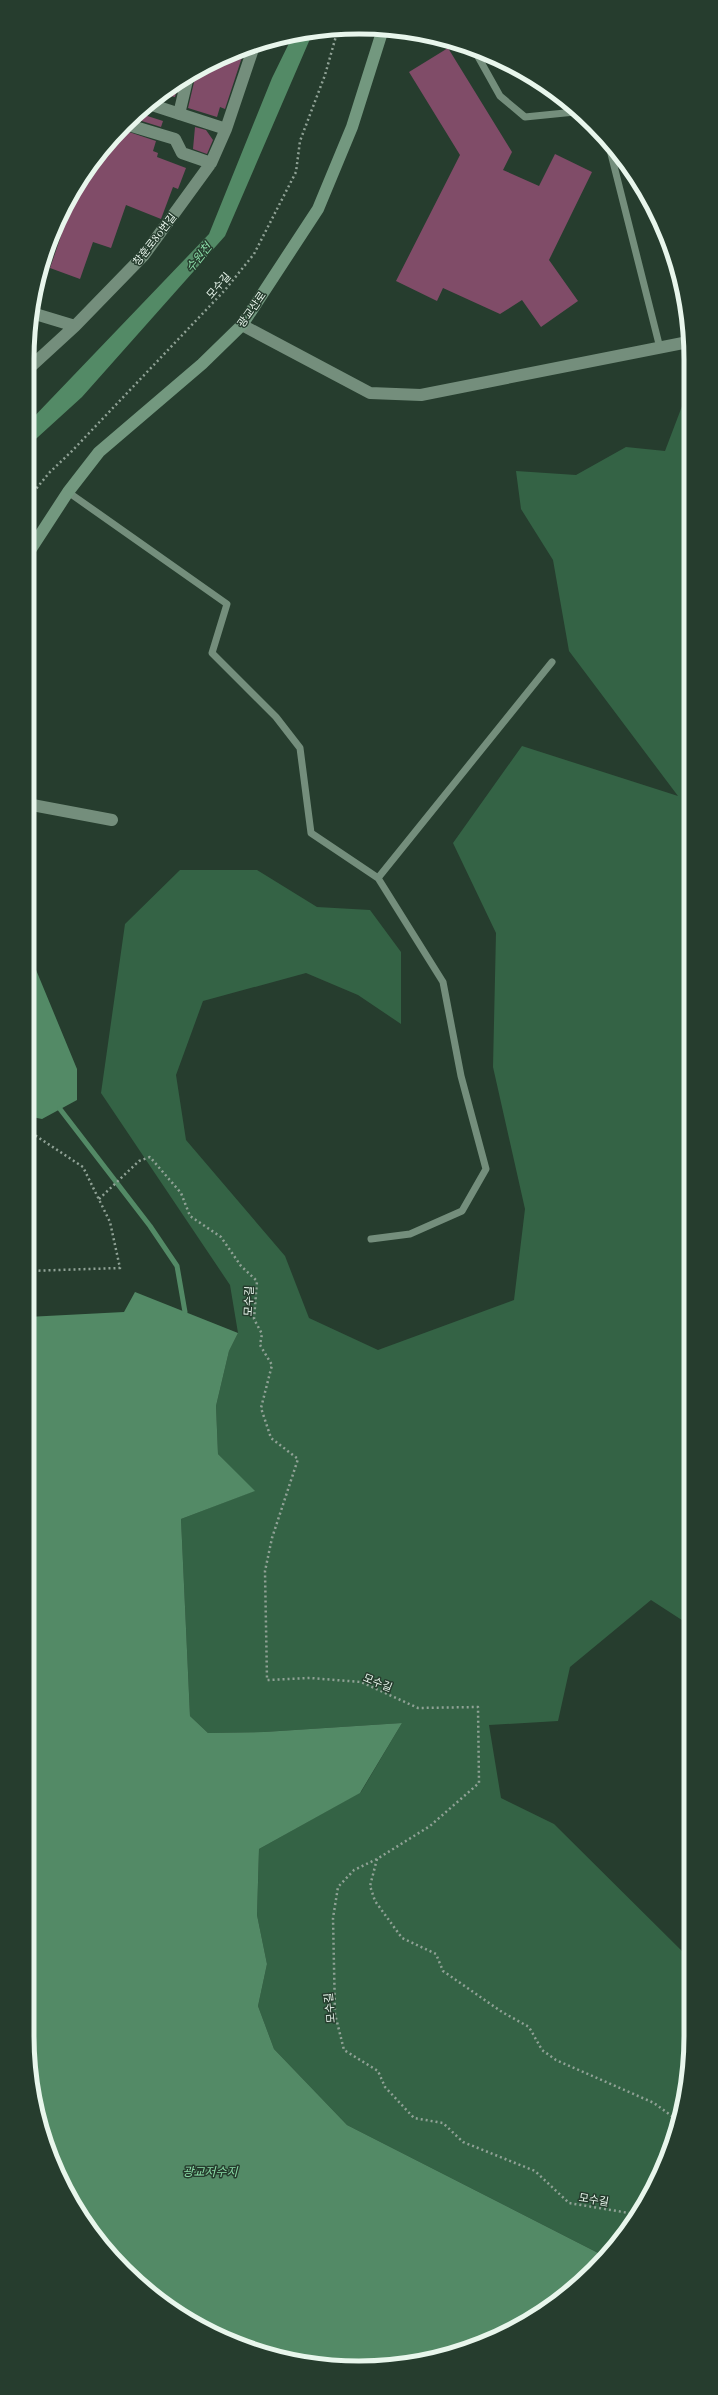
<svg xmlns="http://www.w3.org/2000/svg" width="718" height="2395" font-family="'Playfair Display','Noto Sans KR',serif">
  <rect width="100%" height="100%" fill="#263d2e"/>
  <path fill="#346345" d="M687,393L690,1622L688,1624L651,1600L570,1667L558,1721L489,1725L501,1798L554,1824L691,1960V2036L685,2101L646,2202L606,2257L347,2125L274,2049L258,2006L267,1964L257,1915L259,1849L361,1792L402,1723L264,1732L208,1733L190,1716L181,1519L254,1491L218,1454L216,1406L229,1351L238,1333L230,1285L101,1093L125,924L180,870H257L317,907L370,910L401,952V1024L358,995L306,973L203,1001L176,1075L186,1140L285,1256L309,1318L378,1350L514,1300L525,1209L493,1067L496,933L453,843L522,746L678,796L569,651L553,560L521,509L516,471L576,475L626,447L665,451Z"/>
  <path fill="#538a66" d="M313,32L225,236L82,397L27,447V424L209,234L272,78L294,33Z
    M27,948L77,1069V1100L42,1119L27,1116Z
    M135,1292L238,1333L229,1351L216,1406L218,1454L255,1491L181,1519L190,1716L208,1733L264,1732L402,1723L360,1793L259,1849L257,1915L267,1964L258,2006L274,2049L347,2125L606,2257L561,2299L506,2334L445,2357L337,2367L273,2357L212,2334L157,2300L110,2255L52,2163L33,2101L27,2036V1317L124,1312Z"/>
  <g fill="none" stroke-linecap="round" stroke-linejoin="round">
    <path stroke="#538a66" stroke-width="5" d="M60,1109L150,1226L177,1266L185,1312"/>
  </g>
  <path fill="#804c68" d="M245,48L225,109L220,107L217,117L188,108L195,78L194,72L232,52Z
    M448,48L512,152L503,170L539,186L555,154L592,172L549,260L578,301L541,327L522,300L500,314L443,288L437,301L396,281L460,155L409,72Z
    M179,80L175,97L161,94L174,83Z
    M138,113L163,121L161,127L132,118Z
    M195,127L206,130L213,140L207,154L193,149Z
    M120,129L156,141L153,151L158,153L157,157L186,168L178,189L173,187L161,219L126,205L111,248L93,242L80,279L50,268L62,233L57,231L64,210L83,175Z"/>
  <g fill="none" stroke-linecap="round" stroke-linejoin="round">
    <path stroke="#90a296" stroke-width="2.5" stroke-dasharray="2 3" stroke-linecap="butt" d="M27,500L49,473L72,451L225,290L254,254L296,172L300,141L325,75L338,29
      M27,1130L83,1167L110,1222L120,1268L27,1271
      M99,1199L139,1161L150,1157L181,1193L190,1216L221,1237L241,1266L257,1281L254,1319L262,1334L260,1345L272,1365L261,1408L271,1438L298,1459L272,1538L265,1571L267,1680L310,1678L361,1682L418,1708L478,1707L479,1783L430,1826L377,1859L354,1870L338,1887L333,1918L335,2014L344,2050L378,2071L385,2087L414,2118L443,2123L463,2142L535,2171L569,2203L629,2213L635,2218
      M377,1859L370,1886L375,1901L402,1938L436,1954L443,1971L502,2012L529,2027L542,2050L556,2060L654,2103L677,2120"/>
    <path stroke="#748e7c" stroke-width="7" d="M476,53L500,96L525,117L575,112
      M607,138L660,348
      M68,492L227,604L212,653L276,717L300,748L311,833L378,878L443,982L461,1076L486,1169L462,1211L410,1234L371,1239
      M378,878L552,662"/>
    <path stroke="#748e7c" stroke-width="12" d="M149,104L226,129
      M179,114L188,76
      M125,124L175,139L182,153L211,163
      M32,313L75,326
      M242,325L370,393L421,395L688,342
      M27,370L75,326L144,255L211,163L226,129L254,46
      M27,804L112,820"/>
    <path stroke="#73987f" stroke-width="12" d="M27,555L68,492L99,452L202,364L242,325L318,209L352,127L383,29"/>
  </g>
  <g text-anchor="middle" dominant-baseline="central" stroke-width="3" stroke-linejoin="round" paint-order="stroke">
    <g font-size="11" fill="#e8f6ec" stroke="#263d2e">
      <text transform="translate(154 239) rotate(-52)">창훈로80번길</text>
      <text transform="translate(218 285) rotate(-49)">모수길</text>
      <text transform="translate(251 309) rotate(-55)">광교산로</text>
      <text transform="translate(248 1301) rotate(-87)">모수길</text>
      <text transform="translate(378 1682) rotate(22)">모수길</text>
      <text transform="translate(329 2008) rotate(-96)">모수길</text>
      <text transform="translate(594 2199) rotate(9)">모수길</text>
    </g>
    <g font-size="12" font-style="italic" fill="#8adca7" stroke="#263d2e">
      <text transform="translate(198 257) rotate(-51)">수원천</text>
      <text x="210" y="2171">광교저수지</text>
    </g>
  </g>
  <path d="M0 0H718V2395H0ZM359 34H359A325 325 0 0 1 684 359V2036A325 325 0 0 1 359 2361H359A325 325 0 0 1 34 2036V359A325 325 0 0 1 359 34Z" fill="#263d2e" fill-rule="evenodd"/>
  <path fill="none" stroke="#e8f6ec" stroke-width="5" d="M359 34H359A325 325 0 0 1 684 359V2036A325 325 0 0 1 359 2361H359A325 325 0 0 1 34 2036V359A325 325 0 0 1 359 34Z"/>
</svg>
